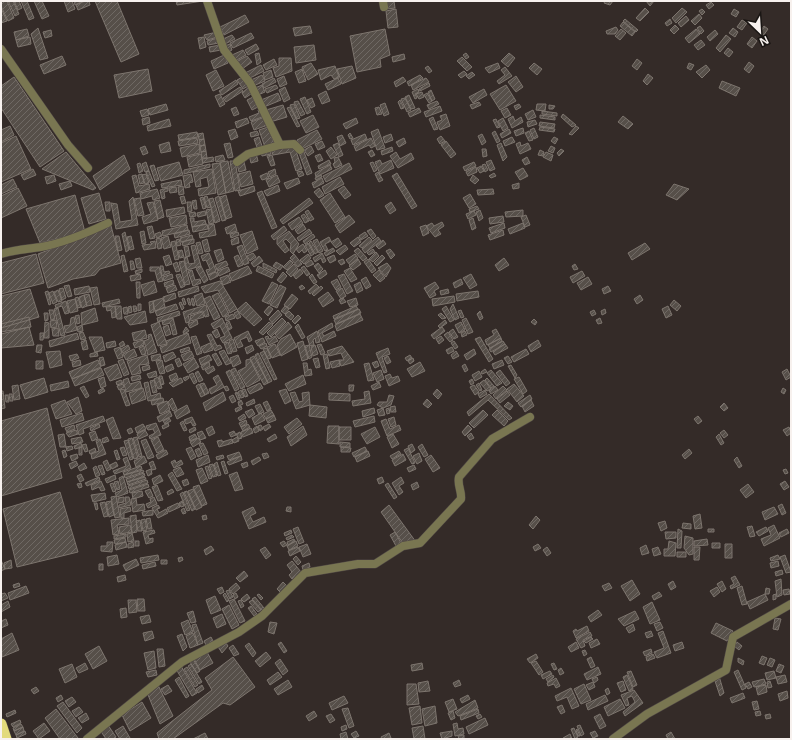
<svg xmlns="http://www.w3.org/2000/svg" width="792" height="740" font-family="'Noto Sans',sans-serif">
  <defs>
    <pattern id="building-hatch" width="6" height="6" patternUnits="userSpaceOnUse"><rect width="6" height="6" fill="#564f49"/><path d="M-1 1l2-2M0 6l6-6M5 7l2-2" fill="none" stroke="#6f6964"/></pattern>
  </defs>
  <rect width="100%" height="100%" fill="#342b28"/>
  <path fill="url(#building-hatch)" stroke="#7d756e" d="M1,1H7L14,18L8,21L1,6Z
    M8,1H13L19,14L15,16Z
    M14,1H19L22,8L18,10Z
    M21,1H27L34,18L29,20Z
    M34,1H42L49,16L42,19Z
    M64,1H72L75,9L68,12Z
    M74,1H83L75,5Z
    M85,1H89L90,5L78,10L76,5Z
    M95,1H117L139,54L121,62Z
    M176,1H203L177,5Z
    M386,1H394L395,8L387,9Z
    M605,1H613L610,5L604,3Z
    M646,1H654L650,6Z
    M711,2L714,5L709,9L706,5Z
    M1,8L7,21L1,23Z
    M645,8L649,12L640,21L636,18Z
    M682,8L687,12L676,23L672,18Z
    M396,9L398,27L388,28L386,11Z
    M702,9L705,12L702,15L699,11Z
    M734,9L739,12L736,17L731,14Z
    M699,14L702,18L695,25L691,21Z
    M245,15L249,22L224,35L220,27Z
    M686,16L689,20L681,27L678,23Z
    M625,19L638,30L636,32L623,21Z
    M670,19L672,23L667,26L665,23Z
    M742,20L747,23L742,30L737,27Z
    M623,22L635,32L632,36L620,26Z
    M675,25L679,29L674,34L670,30Z
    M310,26L312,33L295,36L293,28Z
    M700,26L704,31L701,34L697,28Z
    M764,26L768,29L763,36L759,33Z
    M616,27L618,30L615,34H607L606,31Z
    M38,28L48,58L40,60L31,34Z
    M733,28L738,32L735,37L729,33Z
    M27,29L29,36L16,40L14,32Z
    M385,29L390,55L380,59L381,67L357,72L350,36Z
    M621,29L626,33L620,40L615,36Z
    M696,29L700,34L689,43L685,38Z
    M51,30L52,36L45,38L43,32Z
    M715,30L718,34L710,41L707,37Z
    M217,32L218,37L207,40L204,35Z
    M251,33L254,38L233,48L230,43Z
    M232,35L235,39L225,44L223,39Z
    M726,35L731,39L720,52L716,48Z
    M30,37L31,44L18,47L16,40Z
    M204,37L206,47L200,49L198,38Z
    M752,37L757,41L752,48L747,44Z
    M218,38L219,43L208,45L207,41Z
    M701,40L705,45L698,50L694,45Z
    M230,44L232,50L228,52L225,46Z
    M256,44L259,49L248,55L245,50Z
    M220,45L221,50L210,52L209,47Z
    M314,45L316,60L296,63L294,47Z
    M728,48L733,52L729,57L724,53Z
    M243,50L246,55L235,61L232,55Z
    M259,53L261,62L257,65L255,54Z
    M466,53L469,57L466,59L463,55Z
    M509,53L515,58L508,67L501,61Z
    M404,54L405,59L393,62L392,57Z
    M224,55L228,63L214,69L211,61Z
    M62,56L66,65L44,74L40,65Z
    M247,56L252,62L242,69L237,61Z
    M462,57L472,67L467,71L457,61Z
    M279,58H291L292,71L276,77L273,68L279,66Z
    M274,59L277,65L266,70L263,65Z
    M637,59L642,63L637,70L632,66Z
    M749,62L754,66L749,73L744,69Z
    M311,63L318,74L308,80L302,67Z
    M498,63L500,68L489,73L485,68Z
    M534,63L542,69L537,75L529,68Z
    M689,63L694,65L691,70L687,68Z
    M261,65L264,71L248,79L245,73Z
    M706,65L710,70L702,78L696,72Z
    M335,66L339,77L334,79L331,75L321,80L318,70Z
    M352,66L356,78L342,84L337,69Z
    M428,66L432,71L429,73L425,68Z
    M505,67L512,76L499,84L497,81L505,75L501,70Z
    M148,69L152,91L119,98L114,75Z
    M302,69L306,81L299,83L295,72Z
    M216,70L224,86L213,91L206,75Z
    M271,70L273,77L265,80L263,73Z
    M464,71L467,74L461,78L458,75Z
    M472,72L475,75L469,79L466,76Z
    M648,74L653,78L647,85L643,81Z
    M262,75L265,81L253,86L251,80Z
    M420,75L423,78L409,86L407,82Z
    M244,76L250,85L243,89L237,80Z
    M284,76L287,84L280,87L277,79Z
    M516,76L523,87L516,92L508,82Z
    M14,77L64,151L40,167L1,108V86Z
    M403,77L406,81L396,87L394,82Z
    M274,78L276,82L264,88L262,84Z
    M338,78L341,84L328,90L325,84Z
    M426,78L429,82L413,90L411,85Z
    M236,80L238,84L222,95L219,91Z
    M722,81L740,88L736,96L719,88Z
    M429,83L430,86L420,91L419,89Z
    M262,85L265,92L258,95L255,88Z
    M276,85L278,88L267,93L265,89Z
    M506,85L516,101L500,110L490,94Z
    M250,86L254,92L245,98L242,93Z
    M240,87L243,91L226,102L223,98Z
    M285,87L290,99L284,102L279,90Z
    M418,89L419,92L415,94L417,98L415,99L412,92Z
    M484,89L487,95L473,103L469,97Z
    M431,90L435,99L432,101L428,92Z
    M326,91L330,101L322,104L318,95Z
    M422,92L424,97L419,99L416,94Z
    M278,93L281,100L264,107L261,100Z
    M427,93L432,101L429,103L424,95Z
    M220,94L225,104L220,107L215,96Z
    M409,95L415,108L411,109L405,97Z
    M255,96L260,106L252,110L247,100Z
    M305,97L311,112L307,114L300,99Z
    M312,98L315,106L311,108L307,100Z
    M405,98L411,110L407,112L401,99Z
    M400,100L404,108L401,109L398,102Z
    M298,101L305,114L301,116L294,102Z
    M437,101L439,104L429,109L427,105Z
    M479,102L481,105L472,109L470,105Z
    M385,103L389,114L384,116L380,105Z
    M166,104L168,110L150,115L148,109Z
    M294,104L300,118L297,119L290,105Z
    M519,104L521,107L516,110L514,106Z
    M537,104H546L545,111L536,110Z
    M283,105L287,117L270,122L266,110Z
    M549,105L555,106L553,109H549Z
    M440,106L442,111L426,117L424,112Z
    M236,107L239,114L234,116L231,109Z
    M290,107L300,126L297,127L287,108Z
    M379,107L382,114L377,115L375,108Z
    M262,108L265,116L251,121L249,117L259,113L258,110Z
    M419,108L421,112L410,117L408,113Z
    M507,108L511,115L505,118L501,111Z
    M147,109L149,115L142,117L140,111Z
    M533,110L536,117L528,120L525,114Z
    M542,111L557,113V116L542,114Z
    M446,114L450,126L440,130L437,122L442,120L440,116Z
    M563,114L576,125L572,127L561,117Z
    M313,115L319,127L306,133L300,121Z
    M540,115L555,117V120L540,118Z
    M513,116L515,121L521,117L523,122L512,128L508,119Z
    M623,116L633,124L628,129L618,122Z
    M149,117L150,123L143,125L142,119Z
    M265,117L268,125L254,130L251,122Z
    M433,117L438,129L434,130L429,119Z
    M247,118L249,123L237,128L235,122Z
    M356,118L358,123L346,129L343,124Z
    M503,118L508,128L503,131L498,121Z
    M169,119L171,126L148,131L147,126Z
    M496,119L500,127L497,128L493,120Z
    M535,120L537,124L528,127L527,122Z
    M540,122L555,124L554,128L539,126Z
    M10,126L14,135L1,142V130Z
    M576,126L579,128L572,135L569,134Z
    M268,127L275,146L266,150L259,130Z
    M540,127L555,129L554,132L539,130Z
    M523,128L524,133L516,136L514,131Z
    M534,128L538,137L534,139L530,130Z
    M235,129L238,137L231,140L228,131Z
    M378,129L385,148L377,150L371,132Z
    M509,129L511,133L502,138L500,134Z
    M317,130L322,139L302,149L297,140Z
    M257,131L259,135L251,137L250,133Z
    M495,131L500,141L497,143L492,133Z
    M529,131L533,140L529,141L525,133Z
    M197,132L198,137L179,140L178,135Z
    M203,133L204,139L199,140L198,134Z
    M350,133L353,138L350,139L348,135Z
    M365,134L367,139L353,145L351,140Z
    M391,134L393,140L385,143L383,137Z
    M482,134L486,142L482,145L478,136Z
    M342,135L346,143L340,146L337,137Z
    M16,136L31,169L1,182V143Z
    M441,136L445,141L440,144L437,139Z
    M259,137L263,149L258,150L254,139Z
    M512,137L515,142L505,146L503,141Z
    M554,137L558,139L555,144L551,141Z
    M197,138L198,143L179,146L178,141Z
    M371,138L375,146L371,148L369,145L356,151L354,146Z
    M404,138L406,143L399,147L396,142Z
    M204,139L205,145L200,146L199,140Z
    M322,141L325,147L318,150L315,144Z
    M446,141L456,154L451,158L441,145Z
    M169,142L171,151L161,153L159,145Z
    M520,142L521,146L528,143L531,149L520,154L516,144Z
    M230,143L233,157L228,158L224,144Z
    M338,143L343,155L339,157L333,145Z
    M501,143L507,157L503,161L497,145Z
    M199,144L200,153L182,157L180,148Z
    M205,145L206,151L201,152L200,146Z
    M294,145L302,169L296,171L290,152L273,155L271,149Z
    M145,146L148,153L143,155L140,148Z
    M311,146L314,152L308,156L304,150Z
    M551,146L555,148L553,153L548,151Z
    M331,147L337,155L331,159L326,151Z
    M392,147L393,151L382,155L381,151Z
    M482,149H486L487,156L483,157Z
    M561,149L564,151L559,156L557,153Z
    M270,150L271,154L262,156L261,152Z
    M372,150L375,155L371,157L368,152Z
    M540,150L544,152L543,156L538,155Z
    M206,151L207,158H202L201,152Z
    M66,152L96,188L93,190L42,169Z
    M304,152L312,173L307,175L299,153Z
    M396,152L400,159L411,153L414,159L398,168L390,156Z
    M546,152L553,155L551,161L543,157Z
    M256,153L258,161L251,163L249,155Z
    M201,154L203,164L189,167L187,157Z
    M320,154L323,160L318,162L315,156Z
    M124,155L130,169L100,190L93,176Z
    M223,155L225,160L216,162L215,157Z
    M272,155L275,165L271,166L267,156Z
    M213,157L214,161L203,163L202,159Z
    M338,157L342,165L335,168L333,164L335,162L334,158Z
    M527,157L530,163L525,165L522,160Z
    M329,160L331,164L319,169L318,166Z
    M380,160L382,164L391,160L394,168L380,174L375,162Z
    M491,160L495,169L490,171L486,162Z
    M228,161L234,191L226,193L220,162Z
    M230,161H235L240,190L235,191Z
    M146,162L149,171L145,172L142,164Z
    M179,162L183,175L161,181L157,168Z
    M244,162L246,170L239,172L237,164Z
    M373,162L377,170L374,172L370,163Z
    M474,162L476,166L465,171L463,167Z
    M140,163L143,171L139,173L137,164Z
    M220,163L226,193L218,195L212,164Z
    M349,163L352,169L326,182L323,176Z
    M210,164V167L184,174V170Z
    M485,164L488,170L485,172L482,165Z
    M154,165L159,180L155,181L150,166Z
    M330,165L332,169L316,177L315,173Z
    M481,166L484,171L480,173L477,168Z
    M476,167L477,172L468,176L466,172Z
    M523,168L528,176L520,180L515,172Z
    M33,169L36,175L24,180L21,175Z
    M212,169L216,193L199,196L198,189L209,187L207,177L200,179L201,186L196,187L193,172Z
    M275,169L276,174L270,177L268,172Z
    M149,171L155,186L152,187L146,172Z
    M250,171L253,184L241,187L238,174Z
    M302,171L304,175L299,177L297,172Z
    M378,172L383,180L379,182L375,174Z
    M267,173L269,178L262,180L260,176Z
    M397,173L417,206L412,209L392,176Z
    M494,173L496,176L491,178L489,176Z
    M142,174L144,183L140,184L138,175Z
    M146,174L149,183L145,184L142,175Z
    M191,174L193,182L189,183L190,187L185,188L183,176Z
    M54,175L56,181L47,184L45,177Z
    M136,175L139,186L149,184L150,189L136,193L132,176Z
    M277,175L280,182L269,187L266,180Z
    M321,175L322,177L316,180L315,178Z
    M473,175L479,180L475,184L470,180Z
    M340,177L344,184L325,194L322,187Z
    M298,178L300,183L287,189L284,183Z
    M322,178L324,183L314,188L312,183Z
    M13,179L17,187L1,194V185Z
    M181,180L182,185L162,188L161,184Z
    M70,181L72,186L61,190L59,184Z
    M519,183V188L513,189L512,185Z
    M674,184L689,189L677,200L666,195Z
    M278,185L280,191L267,196L264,191Z
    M183,186L184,194L179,195L178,187Z
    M254,186L255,191L240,196L238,191Z
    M344,186L351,195L345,199L338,190Z
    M176,187L177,192L170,193L169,188Z
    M18,188L27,206L1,218V196Z
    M168,188V191L164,192L165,198L162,199L160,190Z
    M319,188L324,195L319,198L314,192Z
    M157,189L160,198L153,200L152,196L141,199L140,193Z
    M493,189L494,194L478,195L477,190Z
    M262,191L277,227L272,229L257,193Z
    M99,193L106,219L89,224L81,198Z
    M330,193L345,217L335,223L320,200Z
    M470,194L476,204L469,208L463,198Z
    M75,195L85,232L40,243L26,209Z
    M226,195L232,217L226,219L220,197Z
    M184,196L186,203L182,204L180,197Z
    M207,196L211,207L207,208L204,197Z
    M219,196L226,220L222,221L215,198Z
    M133,197L138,225L116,229L111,203L117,204L120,222L132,220L129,201Z
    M203,197L206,208L203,209L200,198Z
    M140,198L144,215L138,216L134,199Z
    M213,198L220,221L215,223L209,199Z
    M309,198L313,203L283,224L280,220Z
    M160,200L164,217L158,219L154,201Z
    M196,200L197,209H194L192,201Z
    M105,202H110V211H106Z
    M153,202L158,220L144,224L142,217L151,214L147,203Z
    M187,202H191L192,211L188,212Z
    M391,202L396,210L390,214L385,206Z
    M477,206L479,209L470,212L469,209Z
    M184,207L185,213L167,217L166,210Z
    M211,209L214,223L209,224L206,210Z
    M308,210L314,219L310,221L305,212Z
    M480,210L483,218L479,221L476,212Z
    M523,210V216L506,217L505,212Z
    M205,211L206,215L198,217L197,213Z
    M474,211L476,215L468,219L466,214Z
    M195,212L196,216L190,217L189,213Z
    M304,214L309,221L305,223L301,216Z
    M186,215L187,224L171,227L169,218Z
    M349,215L355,222L340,233L335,225Z
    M526,215L530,225L525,227L521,217Z
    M503,216L504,222L490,224L489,218Z
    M299,217L303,223L292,230L288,224Z
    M190,218H194V222L205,220L206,224L192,227Z
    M473,218L476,228L472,230L469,220Z
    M442,222L444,226L438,230L441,234L435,237L426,226L432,223L434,226Z
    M504,223L505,228L491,233L489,228Z
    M523,223L525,228L510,234L508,229Z
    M207,224L208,229L193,232L192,227Z
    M214,224L216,235L200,238L199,233L209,231L208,225Z
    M235,224L237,231L227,234L225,228Z
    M303,224L306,229L298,234L295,230Z
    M187,225L188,230L163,236L162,231Z
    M426,225L429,233L423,236L420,227Z
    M111,226L121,263L100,269L95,275L73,279L48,288L38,254Z
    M152,226L155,238L150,239L147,227Z
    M284,226L287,230L274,240L271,236Z
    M309,229L312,233L299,241L297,238Z
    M371,229L376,236L373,239L367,231Z
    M189,230L190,234L175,238L174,234Z
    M503,230L504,235L490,240L488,235Z
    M144,231L146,243L142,244L140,232Z
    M252,231L258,249L247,254L240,235Z
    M289,231L299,244L293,254L290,251L291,244L286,239L283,241L289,250L285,253L277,244V239Z
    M125,232L129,250L126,252L122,234Z
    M160,232L162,236L157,238L155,234Z
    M238,232L239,235L231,238L230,234Z
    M365,232L368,236L361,240L359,236Z
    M313,234L315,237L305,244L303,241Z
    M192,235L193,239L181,242L180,238Z
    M115,236H119L122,250L118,251Z
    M131,236L134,249L130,250L127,237Z
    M168,236L171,247L164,249L161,238Z
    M238,237L239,243L232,245L231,240Z
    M329,237L331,241L325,244L328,250L325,251L320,242Z
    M358,237L361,242L354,247L350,243Z
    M369,237L372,240L362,248L359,246Z
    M378,237L381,241L365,253L362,249Z
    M160,238L162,248L158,249L156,239Z
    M338,238L342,244L336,248L331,242Z
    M179,239L181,245L177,246L176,240Z
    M194,239V243L183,246L182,242Z
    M207,239L210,251L205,252L202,241Z
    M317,239L323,251L319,253L313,241Z
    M383,240L386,244L379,249L376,246Z
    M155,241L156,248L144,250L142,245L152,244L150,242Z
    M175,241L179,259L175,260L171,242Z
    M311,241L318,252L315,254L309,243Z
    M200,242L203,253L199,254L196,243Z
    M308,243L314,254L311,256L305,245Z
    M645,243L650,249L632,260L628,253Z
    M303,244L307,251L304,253L302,250L299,253L296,249Z
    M195,245L201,266L187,270L184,258L187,257L189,264L195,263L191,246Z
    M242,245L249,263L244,265L237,247Z
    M345,245L348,249L340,255L336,251Z
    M188,246L190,256L186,257L184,247Z
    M333,248L335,251L326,256L324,253Z
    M358,248L367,258L363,261L354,251Z
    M221,249L224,259L218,262L214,251Z
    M373,249L375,252L369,255L367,253Z
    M390,249L395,255L391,259L386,251Z
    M182,250L184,257L180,258L178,251Z
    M376,252L379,256L373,262L369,259Z
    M209,253L216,271L208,275L206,270L210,269L206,260L203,261L201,256Z
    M253,253L256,257L250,261L247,256Z
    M322,253L326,261L323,263L321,258L315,262L313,258Z
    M36,254L44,283L1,294V263Z
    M294,254L302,264L298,267L290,258Z
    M308,254L311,258L304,264L300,260Z
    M355,254L358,258L350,265L346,260Z
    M124,255L128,271L124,272L121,256Z
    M169,255L172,264L166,266L163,257Z
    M238,255L243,265L238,267L234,257Z
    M334,255L336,260L330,263L327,258Z
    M382,255L385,258L377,266L374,263Z
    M259,256L263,261L254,267L251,263Z
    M140,258L142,268H137L135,259Z
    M504,258L509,265L499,271L495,265Z
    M343,259L345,263L341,265L338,261Z
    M358,259L361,264L353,270L349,266Z
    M368,259L376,270L372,273L364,262Z
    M290,260L293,263L287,270L283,267Z
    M311,260L314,264L307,267L305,264Z
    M130,261H133L135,269L131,270Z
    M184,261L190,284L185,285L179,262Z
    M226,261L228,265L217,270L215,265Z
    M177,262L180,271L176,272L173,264Z
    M276,262L283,266L280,270L273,266Z
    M263,263L277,270L276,273L263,267Z
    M318,263L323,269L319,273L314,266Z
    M387,263L391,268L386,277L378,268Z
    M294,264L298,269L291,277L286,272Z
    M575,264L578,269L574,270L572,266Z
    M160,266H163L164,272L169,271L170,273L162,276Z
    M201,266L208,280L204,283L196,269Z
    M248,266L252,273L232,281L229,274Z
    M258,266L274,274L272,278L256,271Z
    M304,266L310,274L307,276L301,268Z
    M150,267H159L163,281L158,282L155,271H150Z
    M228,267L230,271L219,276L217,271Z
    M350,268L357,279L351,282L344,271Z
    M142,269V272L136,274L135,271Z
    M300,269L303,273L296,279L293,275Z
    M192,270L195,280L200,279L201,283L193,286L188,271Z
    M325,270L327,274L320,279L317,275Z
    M379,270L385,278L380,282L373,275Z
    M582,271L585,276L573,283L570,277Z
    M216,272L218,276L210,280L208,275Z
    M283,272L287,276L281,283L277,280Z
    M140,274L141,279L131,281L130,276Z
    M172,274L173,278L164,281L163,277Z
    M180,274L185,286L181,288L176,275Z
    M312,274L317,282L314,284L309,277Z
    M344,274L353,291L347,294L338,276Z
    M471,274L477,285L470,289L463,278Z
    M228,275L231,282L223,285L220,278Z
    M366,277L371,286L366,289L361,280Z
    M588,277L592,284L581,290L577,283Z
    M337,279L341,287L336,290L331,282Z
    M461,279L463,284L455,288L453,283Z
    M173,280L174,284L165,287L164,283Z
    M154,281L157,292L144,296L141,285Z
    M220,281L237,309L230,313L218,290L205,293L201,287Z
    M136,282H140V298H137Z
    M272,282L278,285L269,304L262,301Z
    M360,282L363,290L357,293L354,285Z
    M435,282L439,288L434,291L436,295L430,298L424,288Z
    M316,284L319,287L310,294L308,291Z
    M69,285L72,296L68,297L64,286Z
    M175,285L177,290L168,293L166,288Z
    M280,285L286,288L277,308L270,305Z
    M302,285L305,288L301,290L299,287Z
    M89,286L90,292L75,295L74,289Z
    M198,286L199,291L179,297L178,292Z
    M321,286L323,288L314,296L312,294Z
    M608,286L611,291L604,294L602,289Z
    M97,287L100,304L94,305L90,288Z
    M63,288L66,298L62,300L59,289Z
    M342,288L346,296L341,299L336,291Z
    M30,289L39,317L1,328V296Z
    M448,289L449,293L441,295L440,291Z
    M58,290L62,301L58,302L54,292Z
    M48,291L51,304L49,305L45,292Z
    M53,291L57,302L53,304L49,293Z
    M478,291L479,297L457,301L456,294Z
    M328,292L334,300L323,307L318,299Z
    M175,293L176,298L165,302L163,297Z
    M202,293L205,304L197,306L194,296Z
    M218,293L229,314L223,317L212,296Z
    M89,294L92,305L87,306L84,295Z
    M292,294L298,299L290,309L284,305Z
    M84,295L87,306L82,308L79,297Z
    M640,295L643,300L637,304L634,299Z
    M210,296L220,317L214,320L204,299Z
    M454,296L455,302L433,306L432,299Z
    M78,297L81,307L78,308L75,298Z
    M163,298L165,307L155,311L153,301Z
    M184,298L186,304L184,305L182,299Z
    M189,298L191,305H189L187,299Z
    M193,298L195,305L193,306L191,299Z
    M343,298L346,302L341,304L339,300Z
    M356,298L358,305L350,307L347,301Z
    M75,299L78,311L70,313L67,301Z
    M119,299L120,303L103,307L102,303Z
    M674,300L681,306L677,311L670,305Z
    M66,301L69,313L65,314L62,306L56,308L55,305Z
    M153,301L154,312L150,313L149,302Z
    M181,302L184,308L182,310L179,303Z
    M246,302L262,319L254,326L237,310Z
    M138,304H141V310L138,311Z
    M176,304L178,309L157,316L155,311Z
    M453,304L459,318L455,320L450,309Z
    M206,305L209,316L205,317L203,311L188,315L190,322L186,323L183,312Z
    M115,306H121L122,319H117Z
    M115,306L116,317L112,318L111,310L107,311L106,307Z
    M131,306L132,312L129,313L128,307Z
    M133,306H136L137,311L134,312Z
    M269,306L273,309L268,316L264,312Z
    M285,306L289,309L285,314L281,311Z
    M356,306L358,309L334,319L333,316Z
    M446,306L454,320L450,322L442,309Z
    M668,306L672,315L666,318L662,309Z
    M127,307L128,314H124L123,308Z
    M58,308L65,335L61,336L54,309Z
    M95,308L98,321L82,325L81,313Z
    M359,309L361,313L336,324L334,320Z
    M605,309L606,313L602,315L601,311Z
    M49,310H53L55,319L51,320Z
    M278,310L282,315L273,324L269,319Z
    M461,310L464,317L461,318L458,311Z
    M594,310L596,314L592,316L590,312Z
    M145,311L147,322L130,325L124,317Z
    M179,311L180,315L158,322L157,318Z
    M238,311L241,317L237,319L234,313Z
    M289,311L294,316L291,320L285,315Z
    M480,311L483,318L480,320L477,314Z
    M202,312L204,317L191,321L190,316Z
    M44,313H48V320L45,321Z
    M441,313L446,318L442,319L438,315Z
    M233,314L235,318L226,321L225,317Z
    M360,314L363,320L337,331L335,325Z
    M79,315L80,323L77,324L75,316Z
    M298,315L301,318L295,324L292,321Z
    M29,317L31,327L1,332V324Z
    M74,317L77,330L66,333L64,326L70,325L71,318Z
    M173,318L177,334L173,335L170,323L163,325L162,321Z
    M222,318L232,338L223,343L220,338L225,336L220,326L214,329L211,324Z
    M282,318L286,322L271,337L267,333Z
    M466,318L473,332L468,334L462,320Z
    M600,318L602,323L598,324L596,320Z
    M534,319L537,322L535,325L531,322Z
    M56,320L57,327L51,328L50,321Z
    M197,320L198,324L190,328L188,324Z
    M445,320L447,323L440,328L438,326Z
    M229,321L232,328L229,330L226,323Z
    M45,322L49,323V338H44Z
    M159,322L167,344L158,346L151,325Z
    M269,322L273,325L263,335L259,332Z
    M288,322L292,327L279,339L275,334Z
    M461,322L465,330L459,333L455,325Z
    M332,323L333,327L322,333L324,336L334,331L336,336L322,342L318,331Z
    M298,324L305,337L302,339L295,327Z
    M82,325L83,331L78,332L77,327Z
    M168,325L171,334L166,336L163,327Z
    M29,327L34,345L1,348V334Z
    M186,327L189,331L184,334L183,332Z
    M442,327L445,331L434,339L431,335Z
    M58,328L59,336H53L52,329Z
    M217,329L220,336L216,338L212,332Z
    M453,329L458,337L454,339L449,332Z
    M496,329L501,338L487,345L485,340L494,335L492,331Z
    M145,330L147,338L134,341L132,333Z
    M248,331L252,340L249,342L247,337L240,340L243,346L238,348L234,338Z
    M317,331L320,342L316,343L315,338L313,340L314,345L310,346L307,337Z
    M465,331L467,335L462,337L461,333Z
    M83,332L86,339L81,340L79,333Z
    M448,332L453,340L450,342L444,335Z
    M40,333H44L43,340H40Z
    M77,333L79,339L50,347L49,341Z
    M188,333L191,343L162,353L160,347L167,345L166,341Z
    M151,334L157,352L148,355L144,341L149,339L148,335Z
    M211,334L217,346L220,345L222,348L215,351L207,335Z
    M290,334L297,347L281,356L277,345L281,339Z
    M196,336L202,353L197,355L191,337Z
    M268,336L269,339L275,336L278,341L269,345L265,337Z
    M441,336L444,340L439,344L436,339Z
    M89,337H102L105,350L95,352Z
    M480,337L493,359L489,362L475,339Z
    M263,338L265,342L258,346L255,341Z
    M501,338L502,341L490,348L488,345Z
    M233,339L237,351L233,352L229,341Z
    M86,340L88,349L83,350L81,342Z
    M143,340L144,345L135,348L133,343Z
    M538,340L541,346L531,352L528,346Z
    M115,341L116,346L107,348L106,343Z
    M123,341L125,345L121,347L119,344Z
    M303,341L308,359L302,361L297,343Z
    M454,341L458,347L455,349L451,343Z
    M503,341L505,344L491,352L489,349Z
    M228,342L232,353L228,354L224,343Z
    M210,343L213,350L204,353L201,347Z
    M266,343L267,346L261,349L259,346Z
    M275,344L280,355L272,358L267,347Z
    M321,344L325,353L321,355L317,345Z
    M505,344L508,348L495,355L493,352Z
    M37,345H42L41,353L36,352Z
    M128,345L130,349L123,353L121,349Z
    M252,345L254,350L247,354L245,348Z
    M309,345L312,357L309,359L305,346Z
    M315,345L318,354L313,356L311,347Z
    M144,346L146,354L142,355L139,348Z
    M342,346L354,362L341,366L339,360H344L341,353L329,356L327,351Z
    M120,347L123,357L118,359L114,349Z
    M189,347L190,350L181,353L180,350Z
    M452,347L454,351L448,354L446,350Z
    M267,348L271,358L268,359L263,349Z
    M388,348L390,354L382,357L387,372L384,373L376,353Z
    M134,349L137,356L126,360L123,354Z
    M474,349L476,354L467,360L464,355Z
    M526,349L529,354L514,362L511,357Z
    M224,350L231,363L226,365L219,352Z
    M60,351L62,365L50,368L46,352Z
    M191,351L194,357L184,361L181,355Z
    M264,351L277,379L274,380L260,353Z
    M456,351L459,356L453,359L451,355Z
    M97,352L98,356L90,357V354Z
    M173,352L176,357L165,362L163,356Z
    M216,353L222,364L218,366L212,355Z
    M258,353L272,381L268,383L255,355Z
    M77,354L79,358L71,361L69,356Z
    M160,354L161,359L152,361L151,356Z
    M327,354L330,368L326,369L323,355Z
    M147,355L149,364L139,365L141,373L132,375L127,361Z
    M209,355L212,360L201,365L199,359Z
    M238,355L241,363L233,367L230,358Z
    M410,355L412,358L407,361L405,358Z
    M254,356L268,383L264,385L250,358Z
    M388,356L391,362L387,364L384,358Z
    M508,356L512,362L508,364L504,358Z
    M103,357L105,365L101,366L99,358Z
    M179,358L182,365L178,367L175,360Z
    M194,358L199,367L188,373L183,364Z
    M318,358L320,367L316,368L313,359Z
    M413,358L414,361L410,364L408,361Z
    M123,359L129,374L124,376L118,361Z
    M250,359L260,380L247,387L238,371L246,367V360Z
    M80,360L81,365L73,367L72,362Z
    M98,360L101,367L72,379L69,372Z
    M162,360L165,373L160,374L156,361Z
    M339,360L340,366L332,368L330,362Z
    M502,360L504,365L494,369L492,364Z
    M36,361H43V369H36Z
    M377,361L379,366L375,368L372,363Z
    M209,362L210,366L203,370L201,366Z
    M420,362L425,371L412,377L407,369Z
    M303,363H307L308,370L311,369L312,375L305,376Z
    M369,363L374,380L368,381L364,364Z
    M117,364L122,377L110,381L104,369Z
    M172,364L174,369L167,372L165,367Z
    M465,364L468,370L465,372L462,366Z
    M149,365L150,369L143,371L142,367Z
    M511,365L517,375L515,378L508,366Z
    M213,366L215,370L208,374L205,370Z
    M101,368L104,375L75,386L72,379Z
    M235,368L245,387L241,389L231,370Z
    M485,369L487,372L482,374L481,372Z
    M787,369L791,377L786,380L782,372Z
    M230,370L239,389L235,391L226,372Z
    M381,370L384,379L377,382L373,373Z
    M491,370L502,383L497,386L487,373Z
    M500,370L510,383L506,386L496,373Z
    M156,371L157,376L149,378L147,374Z
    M198,371L203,380L199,382L195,373Z
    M479,371L482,377L475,381L472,375Z
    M176,373L178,378L171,381L169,376Z
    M193,373L197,382L194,384L189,375Z
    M390,374L392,378L398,376L400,381L389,386L385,376Z
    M140,375L141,379L132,381L131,377Z
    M218,375L224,387L211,394L209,389L217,385L213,378Z
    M303,375L306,384L289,391L285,384Z
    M159,376H162L164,384L161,385Z
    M188,376L189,378L185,381L183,378Z
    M104,377L106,386L101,388L98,379Z
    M158,377L162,388L158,389L154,379Z
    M519,377L527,391L523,394L514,379Z
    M44,378L48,392L25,399L20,385Z
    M128,378L130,384L140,381L142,388L126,392L123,380Z
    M181,378L183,382L173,387L169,383Z
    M487,378L494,386L491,388L485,380Z
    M472,379L474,383L471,385L469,381Z
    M121,380L123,383L117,385L116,382Z
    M154,380L157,392L153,393L150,381Z
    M484,380L491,389L487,391L480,383Z
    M68,381L69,387L51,391L50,385Z
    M148,382L151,396L160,393L161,398L148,401L144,383Z
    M379,382L381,387L373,390L371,386Z
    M204,383L209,393L205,395L200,384Z
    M260,383L263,388L250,394L247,389Z
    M479,383L482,390L480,391L476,385Z
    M123,384L124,387L119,390L117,386Z
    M199,384L205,395L201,397L196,386Z
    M514,384L524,396L517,402L507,389Z
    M18,385L20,399L14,400L12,386Z
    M349,385H354L353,391H349Z
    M474,385L479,392L475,395L470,387Z
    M84,386L89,396L86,398L80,388Z
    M227,386L229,390L226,391L224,387Z
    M495,386L498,390L491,394L489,391Z
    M503,386L507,390L496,399L493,395Z
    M103,388L105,391L99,394L98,391Z
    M143,388L146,399L132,404L129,393Z
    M783,388L786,390L784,394L781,392Z
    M124,389L130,405L126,406L120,390Z
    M245,389L248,396L245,397L242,390Z
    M286,389L291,401L285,404L279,391Z
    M437,389L442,394L438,399L433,394Z
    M241,390L244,397L241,398L238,392Z
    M485,390L487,394L480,398L478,394Z
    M1,391H3L5,408L1,409Z
    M369,391L371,403L353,406L352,401L365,399L364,392Z
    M507,391L510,395L500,403L497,399Z
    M223,392L226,400L206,411L203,403Z
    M237,392L240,399L238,400L235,393Z
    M295,392L299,402L303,401L302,393L309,392L310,405L296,409L290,393Z
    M329,393L350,394V401L329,400Z
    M9,394H12L13,401H10Z
    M489,394L512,418L509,420L488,400L469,416L467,412Z
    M5,395H8L9,402H6Z
    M233,395L236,401L232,403L229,397Z
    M389,395L394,396L391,405L383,408L377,405L379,402H387Z
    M530,395L532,399L521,407L518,403Z
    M78,397L82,411L76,414L67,402Z
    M163,398L164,402L152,405L151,401Z
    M172,398L177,409L173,411L168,402Z
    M254,399L255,403L247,406L246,403Z
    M427,399L432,404L428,408L423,404Z
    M65,400L72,414L56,419L51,405Z
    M241,400L243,404L239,406L238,402Z
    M531,400L534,406L525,412L522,406Z
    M167,401L170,410L160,414L157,405Z
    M267,401L271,409L267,411L263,403Z
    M508,402L513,406L510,410L504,406Z
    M724,403L728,408L724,411L720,407Z
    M260,404L264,412L259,414L255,406Z
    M187,405L190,412L177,419L174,412Z
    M310,405L327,407L326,418L309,416Z
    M241,406L242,409L236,412L235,409Z
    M395,406L396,412H391L390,407Z
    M47,408L62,478L1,496V421Z
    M374,408L375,413L363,417L362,411Z
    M383,408L385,415L379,416L377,410Z
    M389,408L390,413L387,414L386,409Z
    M252,409L255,414L249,418L245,412Z
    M271,410L274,415L266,419L263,414Z
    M483,410L488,415L474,428L469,423Z
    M497,410L508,421L504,426L492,415Z
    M170,411L172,416L159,422L157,417Z
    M82,413L84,420L62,427L60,420Z
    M261,413L265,420L255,425L252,418Z
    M244,414L246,418L240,421L238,418Z
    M274,415L276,420L268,423L266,419Z
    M103,416L105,421L83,429L84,433L79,435L76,425Z
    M374,416L375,422L355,427L353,421Z
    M698,416L702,421L698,424L694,419Z
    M113,417L121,438L113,439L106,420Z
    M192,417L196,425L193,426L191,422L186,424L184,420Z
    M394,417L396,425L391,427L388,419Z
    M169,418L171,421L165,424L163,421Z
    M297,418L302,424L289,434L284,427Z
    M386,419L390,429L399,425L401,430L387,436L381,421Z
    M246,420L247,423L241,427L239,423Z
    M183,421L187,430L184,431L180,423Z
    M156,423L161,435L150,439L149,436L155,433L153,429L148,430L146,426Z
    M168,423L169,426L163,429L162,426Z
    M99,424L100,427L91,431L90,428Z
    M143,424L146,429L137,433L135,428Z
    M248,424L250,427L243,431L241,427Z
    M269,424L271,427L265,431L263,427Z
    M74,425L75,429L67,432L65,428Z
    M261,425L263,429L260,431L258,426Z
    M468,425L472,429L465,436L462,432Z
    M212,426L215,433L209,436L206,429Z
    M257,426L259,431L255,433L253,429Z
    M303,426L307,435L291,446L287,437Z
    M328,426H339V444L327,443Z
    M195,427L196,430L190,433L189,430Z
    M339,427H351V440H339Z
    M375,427L380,437L367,444L361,434Z
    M789,427L791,433L787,436L783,430Z
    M131,428L133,432L129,434L127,430Z
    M251,428L253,433L243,437L241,432Z
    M76,430L78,434L69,437L66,433Z
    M145,430L148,435L139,439L137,434Z
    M724,430L728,435L724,438L720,433Z
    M95,431L98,439L92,441L89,433Z
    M202,431L206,438L200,440L197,433Z
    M234,431L236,435L231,437L229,433Z
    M240,432L242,438L239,439L236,434Z
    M471,433L474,438L470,440L467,436Z
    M64,434L66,447H60L58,435Z
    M195,434L197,438L190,441L189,437Z
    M275,434L277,438L269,442L267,439Z
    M393,434L399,444L392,448L387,437Z
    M719,434L724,443L721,445L716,437Z
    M81,437L83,442L72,444L71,439Z
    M107,437L109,441L103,443L102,439Z
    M137,437L142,456L139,457L133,438Z
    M158,437L164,450L157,453L151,440Z
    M237,437L239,441L234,443L232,440Z
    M132,438L138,458L134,459L128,439Z
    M198,438L201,442L193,447L190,442Z
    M100,439L106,454L92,459L91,454L99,451L96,441Z
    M146,439L154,457L148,459L141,441Z
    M232,439L233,443L219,447L217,441L222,440V442Z
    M128,440L133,459L130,460L124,441Z
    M340,442L350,443V447H340Z
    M81,443L82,447L75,449L74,446Z
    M203,443L208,453L204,455L199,444Z
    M86,444L88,451L85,452L82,445Z
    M412,444L415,450L411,453L408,446Z
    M422,444L428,455L424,457L418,447Z
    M72,446L73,449L67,451L66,447Z
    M79,447H82V455H79Z
    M124,447L127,455L123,456L120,448Z
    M191,447L196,457L191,460L186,449Z
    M341,447L351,448L350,452H341Z
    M365,447L367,451L354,457L352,453Z
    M95,448L96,451L90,454L89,451Z
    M199,448L202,455L198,457L195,450Z
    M408,448L415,463L412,464L404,450Z
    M689,449L692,453L685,459L682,455Z
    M65,450L67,456L64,458L62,451Z
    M117,450L120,459L117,460L114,451Z
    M166,450L168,454L158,459L156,455Z
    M368,451L370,456L357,462L355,457Z
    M399,451L401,454L392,459L390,456Z
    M239,452L241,456L229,460L227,456Z
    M267,453L269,457L264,459L262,454Z
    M419,453L422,461L417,464L413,456Z
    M77,454L78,458L72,461L70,456Z
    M403,454L406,460L395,466L392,460Z
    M208,455L210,462L198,467L196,460Z
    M223,455L224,458L217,460L216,457Z
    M431,455L440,468L433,472L425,459Z
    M144,456L147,462L136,467L134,461Z
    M241,456L242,460L229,465L227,462Z
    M127,457L131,468L115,474L113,471L126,466L123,459Z
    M259,457L261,460L253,465L251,461Z
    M737,457L742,466L739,468L734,460Z
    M107,460L111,469L107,471L103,462Z
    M175,460L176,463L181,460L183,464L174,468L171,462Z
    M76,461L78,465L71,469L69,464Z
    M153,461L156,469L152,470L149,463Z
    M224,461L228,473L225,474L221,462Z
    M116,462L118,466L112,469L110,465Z
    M217,462L221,475L218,476L214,464Z
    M247,462L248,466L243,468L241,464Z
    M84,463L87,468L80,471L78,467Z
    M213,464L217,476L213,477L209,465Z
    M102,465L105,474L102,475L98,466Z
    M414,465L416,469L409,472L407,468Z
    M96,466L100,475L96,477L93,468Z
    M141,466L142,469L124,475L123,472Z
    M208,466L212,478L209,479L205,467Z
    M180,467L184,474L177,477L173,470Z
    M202,468L208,481L201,484L196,470Z
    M151,469L152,474L148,476L146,471Z
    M786,469L788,473L785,474L783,470Z
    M143,470L144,472L125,478L124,475Z
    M172,472L182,489L177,491L168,475Z
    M237,472L243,489L235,491L229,475Z
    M144,473L145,476L127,482L126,479Z
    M81,474L84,480L80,482L77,476Z
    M115,475L116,479L107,483L105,479Z
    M160,475L163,481L154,485L152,479Z
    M123,476L128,493L117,497L115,493L122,490L119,478Z
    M99,477L100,480L87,486L85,483Z
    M145,477L146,479L128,485L127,482Z
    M382,477L384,482L379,484L377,479Z
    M401,477L404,483L399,486L403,492L399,495L392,483Z
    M187,479L189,484L184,486L182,481Z
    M147,480L148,483L129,489L128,486Z
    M101,481L105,490L101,491L99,487L92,490L91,485Z
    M118,481L120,489L117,490L114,482Z
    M785,481L789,487L784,490L780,484Z
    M417,482L419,487L413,490L411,485Z
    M81,483L82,487L79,488L77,484Z
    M113,483L116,491L113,492L110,484Z
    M388,483L397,497L394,499L385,485Z
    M148,484L149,487L130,493L129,490Z
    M748,484L754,492L746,498L740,490Z
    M157,485L163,500L158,501L152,487Z
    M199,485L207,504L202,506L193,487Z
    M150,489L153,496L149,498L145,491Z
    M172,489L174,492L168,495L167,492Z
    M193,489L202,507L196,510L188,491Z
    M142,491L143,496L133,499L132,493Z
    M187,491L195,509L192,511L184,492Z
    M60,492L78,552L17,567L3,509Z
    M183,492L190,510L187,511L180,494Z
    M105,493L106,499L93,502L91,495Z
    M116,496L120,517L115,518L111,497Z
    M124,497V502L118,503V498Z
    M125,497H129L131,505L119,508V505L126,503Z
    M154,497L157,504L148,508L146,504L151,502L150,499Z
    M136,498L137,505L144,504L145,510L133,512L131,499Z
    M111,501L114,515L109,517L106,502Z
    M182,501L184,506L181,507L179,503Z
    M105,502L108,516L104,517L100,503Z
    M94,503H97L98,509L96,510Z
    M178,503L180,507L169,512L167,508Z
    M782,504L786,513L782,515L778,506Z
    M158,505L160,508L157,509L159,513L166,509L168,513L158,518L152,508Z
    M389,505L416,542L407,549L381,512Z
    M130,507L131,511L124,513V518H121L120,509Z
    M253,507L256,513L250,516L253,522L264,517L266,522L249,529L242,512Z
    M287,507H291V512L286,511Z
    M774,507L778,514L765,520L762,512Z
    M184,508L186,513L183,514L181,510Z
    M153,510V515L143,516L142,512Z
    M700,514L702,528L695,529L693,516Z
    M136,515L137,532L132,533L130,516Z
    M206,515L207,519L203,520L202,516Z
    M536,516L540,520L533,529L529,525Z
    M129,518V524L117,525L119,534L113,535L111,520Z
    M150,518L152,529H148L146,519Z
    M145,519L147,530L143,531L141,520Z
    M140,520L142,531H138L136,521Z
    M665,521L667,528L661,531L658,523Z
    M683,523L691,524V529L682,528Z
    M130,525L132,532L120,534L119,527Z
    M774,525L780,538L764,546L761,539L771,535L768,528Z
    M752,526L755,536L750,537L747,527Z
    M298,527L304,542L299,544L293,529Z
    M766,527L768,531L759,536L756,532Z
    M678,529L682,531L681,548H677Z
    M708,529H714V532H708Z
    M787,529L789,533L781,537L779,533Z
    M154,530L155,533L148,535L149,539L153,538V542L146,544L143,532Z
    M291,530L292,533L285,536L284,533Z
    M395,532L401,543L396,546L390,535Z
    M665,532H676V538L666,539Z
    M132,533L134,541L128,542L127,534Z
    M126,534V537L114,539V536Z
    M292,535L294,537L287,540L286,538Z
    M685,536L693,538V554L689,555L684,548Z
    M125,538L126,542L115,544L114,540Z
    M294,539L295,541L288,545L287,542Z
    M707,539L708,545L694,546V541Z
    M135,541H139V546H135Z
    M284,541L287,545L283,547L280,543Z
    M296,541L298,546L289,550L287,546Z
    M669,541L676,543L675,556H664V549H668Z
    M107,542H113L112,552L101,551V546H107Z
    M126,542L127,547L116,550L115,545Z
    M133,542L134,547L128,548V544Z
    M712,543H720V548H712Z
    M307,544L311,554L303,557L299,547Z
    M538,544L541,548L535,551L533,547Z
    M725,544H732V558H725Z
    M646,545L649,553L642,555L640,548Z
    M211,546L214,550L206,555L204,550Z
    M265,547L271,555L266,559L260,550Z
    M298,547L300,551L290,556L288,551Z
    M547,547L551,553L547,556L543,550Z
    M658,547L661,554L654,556L652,549Z
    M694,547H700L699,560H694Z
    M677,552H686V557H677Z
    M117,555L119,564L108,566L107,557Z
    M158,555L159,560L141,563L140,558Z
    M778,555L780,559L771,561L770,558Z
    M785,555L791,572L786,573L780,557Z
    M296,556L301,562L298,565L293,559Z
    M182,557L183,560L179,562L178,558Z
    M136,559L139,565L126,571L123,565Z
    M1,560L5,569L1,571Z
    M11,560L12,568L5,569L4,563Z
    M161,560H167V564H161Z
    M292,561L301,572L292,579L289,575L292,572L287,565Z
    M778,561L779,566L771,568L770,563Z
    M155,562L156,566L143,569L142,565Z
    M309,563L310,567L303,570L302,566Z
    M99,564H103V570H99Z
    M782,570L783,574L776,576L775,572Z
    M244,571L248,576L240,582L236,578Z
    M125,575L126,580L118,582L117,577Z
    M735,576L740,585L731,589L730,586L734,584L731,578Z
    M781,579L782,595L777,597L775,581Z
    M632,580L640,594L630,601L621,586Z
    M673,581L676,587L671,590L668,584Z
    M722,581L726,589L722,592L717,584Z
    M283,582L287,586L281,593L277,589Z
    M19,583L20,586L14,588L13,585Z
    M236,583L240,588L233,594L229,589Z
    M609,583L612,588L605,591L602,586Z
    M26,586L29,593L10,600L8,593Z
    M742,586L747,604L742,605L737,588Z
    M222,587L224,592L220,594L217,589Z
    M717,587L720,592L714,597L710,591Z
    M766,588L770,589L769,594H765Z
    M789,589L790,594L784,595L783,590Z
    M229,590L233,597L230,599L226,591Z
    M659,592L662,596L654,600L652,596Z
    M5,593L8,598L1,601V594Z
    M225,593L229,600L227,602L223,595Z
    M236,593L238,597L235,599L233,595Z
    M247,594L250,598L244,602L241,599Z
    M259,594L263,598L261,600L257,595Z
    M765,594L768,600L750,609L747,602Z
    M776,594V599L773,600V595Z
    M215,596L221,610L211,614L206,600Z
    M255,597L264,608L262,610L252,599Z
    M137,599H144L145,611H138Z
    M234,599L245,621L240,623L229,601Z
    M128,600H136L137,612L129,613Z
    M241,600L244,606L241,608L238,601Z
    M252,600L261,610L258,612L249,602Z
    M8,601L10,607L1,612V605Z
    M652,602L660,620L650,624L643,607Z
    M229,605L239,625L232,629L222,609Z
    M251,606L257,614L254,616L248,608Z
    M126,608L127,617L121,618L120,609Z
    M598,610L602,615L591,622L588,617Z
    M193,611L196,622L191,623L187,613Z
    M635,611L639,619L624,626L618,619Z
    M222,614L226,624L217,628L213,618Z
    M149,615L151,622L142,624L140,617Z
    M775,618L781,619L778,630L773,629Z
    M6,619L8,625L1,628V621Z
    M188,620L193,632L185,635L181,623Z
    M270,622L277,623L274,634L268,632Z
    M660,622L663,628L657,631L654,624Z
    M716,623L733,631L727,641L711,633Z
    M196,624L203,643L198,645L192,625Z
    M633,624L635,630L629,633L626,628Z
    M587,626L589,631L576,638L573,631L576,629L577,631Z
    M152,631L154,638L145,641L143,633Z
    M651,631L653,636L647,638L645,633Z
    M663,631L671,653L657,658L654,652L664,648L658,633Z
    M590,632L592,636L583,640L585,646L581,648L576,639Z
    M12,633L19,650L2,657L1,639Z
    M193,633L198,645L190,648L186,636Z
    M182,634L187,647L183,651L177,636Z
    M211,637L213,641L206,645L204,641Z
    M222,637L228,646L222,653L215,642Z
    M591,637L593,639L586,643L584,641Z
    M597,639L600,644L591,648L589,643Z
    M281,642L287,651L284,653L278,644Z
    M576,642L579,648L571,652L568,647Z
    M682,642L684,648L675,651L673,645Z
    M737,642L742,646L739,650L734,646Z
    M249,643L256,653L253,657L245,646Z
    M233,645L239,654L234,656L229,648Z
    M99,646L107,661L93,669L85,654Z
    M157,649H163L165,666L159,667Z
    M651,649L652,653L645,656L643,652Z
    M585,650L587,654L584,656L582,651Z
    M154,651L156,668L148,670L144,653Z
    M207,652L213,663L200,670L194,659Z
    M266,652L271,658L260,667L255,661Z
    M536,654L538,658L530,663L527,659Z
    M653,654L655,658L647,661L646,657Z
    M762,656L767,658L764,665L759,663Z
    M233,657L255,687L230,705L223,703L173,739H159L157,733L212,690L205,678Z
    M591,657L595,666L591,668L587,659Z
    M738,658L744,661L743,665L738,662Z
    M770,658L775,660L772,667L767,665Z
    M193,659L200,671L197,673L190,662Z
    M280,659L288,671L283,675L275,663Z
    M536,661L543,672L539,675L531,663Z
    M85,663L88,669L79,673L76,668Z
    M422,663L423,669L412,671L411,665Z
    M554,663L557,669L554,670L551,664Z
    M72,664L77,677L65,683L59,669Z
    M191,664L202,682L199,684L188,666Z
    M779,664L784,666L781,673L776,671Z
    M181,666L197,693L192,696L176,669Z
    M187,667L198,685L195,687L184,669Z
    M598,667L601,674L587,680L584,674Z
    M561,668L564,673L560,675L558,670Z
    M156,670L157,675L148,677L146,672Z
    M738,670L746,688L742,690L734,672Z
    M550,671L552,674L543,679L541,675Z
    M631,671L637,685L633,687L627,672Z
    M774,671L776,678L767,680L765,673Z
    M278,672L282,677L270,685L267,680Z
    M553,675L554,677L548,682L546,679Z
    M627,675L633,689L629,691L623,677Z
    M785,675L787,682L778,684L776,677Z
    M719,676L724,693L720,696L714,678Z
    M179,677L189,696L186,698L175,680Z
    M597,677L598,680L594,683L592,679Z
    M556,678L560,686L556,688L554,684L548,686L547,683Z
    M764,679L766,684L754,687L752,682Z
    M288,680L292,687L278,695L274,689Z
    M459,680L461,685L455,687L453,683Z
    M428,681L430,691L419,692L418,683Z
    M623,681L626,690L621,692L617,683Z
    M770,681L772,687L768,688L767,682Z
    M593,682L595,687L589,690L586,685Z
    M749,682L752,687L748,689L745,684Z
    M407,684H416L419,704L407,705Z
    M584,684L591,700L581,704L574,689Z
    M158,685L173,716L160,724L146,690Z
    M168,685L172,691L165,695L161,689Z
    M202,685L204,689L198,693L196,689Z
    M766,685L767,692L758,695L756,687Z
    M36,687L39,691L34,694L31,690Z
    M571,688L579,706L572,709L567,697L557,701L555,696Z
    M608,688L610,693L607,695L605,690Z
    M634,690L643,703L625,716L623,712L635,702L632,696L627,698L629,705L626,706L621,695Z
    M787,691L788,698L780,701L778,694Z
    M743,693L745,698L732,703L730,698Z
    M61,695L63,699L58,702L56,698Z
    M468,695L470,699L462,703L460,699Z
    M605,695L608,701L588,710L586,704Z
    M344,696L348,703L332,710L329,703Z
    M72,697L76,702L69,707L65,701Z
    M453,699L457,709L449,712L445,702Z
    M620,699L625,708L608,716L604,707Z
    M475,700L478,708L458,716L455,712Z
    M757,701L759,709L754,710L752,702Z
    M63,702L82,728L77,733L57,706Z
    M142,702L151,718L130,731L122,715Z
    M562,705L565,712L561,714L557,707Z
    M420,706L422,723L412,725L409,708Z
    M435,706L437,723L425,726L422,709Z
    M79,707L83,712L76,717L72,711Z
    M348,708L354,726L349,728L342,709Z
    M56,709L78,738L76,739H60L45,718Z
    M478,709L479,713L461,720L460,716Z
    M15,710L16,713L7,717L6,714Z
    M314,711L317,716L309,721L306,716Z
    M453,711L455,718L451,720L448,713Z
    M760,711L761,715L756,716L755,712Z
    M86,713L89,719L82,723L78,718Z
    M331,714L335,720L330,723L326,716Z
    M480,714L482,717L478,719L476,716Z
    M600,714L606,726L600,729L594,717Z
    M770,714L771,718L766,719L765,715Z
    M485,718L488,725L469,734L466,727Z
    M20,720L21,723L13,727L11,724Z
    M44,723L50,731L39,739L33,731Z
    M457,723L458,729L463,728L464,734L455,736L453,724Z
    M21,724L23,727L14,731L13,728Z
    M108,725L116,737L113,739H106L100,730Z
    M346,725L347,729L342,731L341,727Z
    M580,725L584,734L581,736L577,726Z
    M123,726L130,738L129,739H120L115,731Z
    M423,726L425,739H414L412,728Z
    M23,727L24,731L16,735L14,731Z
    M574,728L578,737L575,739L571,729Z
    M577,729L580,736H578L576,730Z
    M25,731L26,734L17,738L16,735Z
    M356,731L359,736L354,738L351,734Z
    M452,731V736L442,739L440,733Z
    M595,731L598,736L593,738L590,733Z
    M346,732L348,739H341L340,734Z
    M671,732L675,739H668L666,735Z
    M205,733L208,739H193Z
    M389,733L391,738L382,739L381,737Z
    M570,734L572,739H564L563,738Z
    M464,735V739H459L458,736Z"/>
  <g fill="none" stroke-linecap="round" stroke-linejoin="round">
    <defs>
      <path id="minor" d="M207,1L224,50L250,83L280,145L294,144L300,150
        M383,1L384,7
        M1,49L68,145L88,168
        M237,162L248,154L280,145
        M1,254C14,250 27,249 41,247C64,243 87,233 108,223
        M87,739L182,662L239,632L262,616L305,573L358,564H375L403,546L420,543L461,499C462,491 457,485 459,477L492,439L530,417
        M613,739L647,714L726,670L733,637L791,604"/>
      <path id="highway" d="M1,724L6,739"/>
    </defs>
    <use href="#minor" stroke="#4f4744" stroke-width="9"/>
    <use href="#highway" stroke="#4f4744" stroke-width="12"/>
    <use href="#minor" stroke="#797651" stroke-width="8"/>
    <use href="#highway" stroke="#e2da7b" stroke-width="11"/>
  </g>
  <rect width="792" height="740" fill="none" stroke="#f7f1ee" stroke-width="4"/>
  <g transform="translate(760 32) rotate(155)" stroke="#191513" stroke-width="3" paint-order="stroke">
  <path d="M0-3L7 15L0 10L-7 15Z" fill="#f7f1ee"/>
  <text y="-6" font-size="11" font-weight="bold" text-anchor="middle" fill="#f7f1ee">N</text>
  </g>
</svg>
